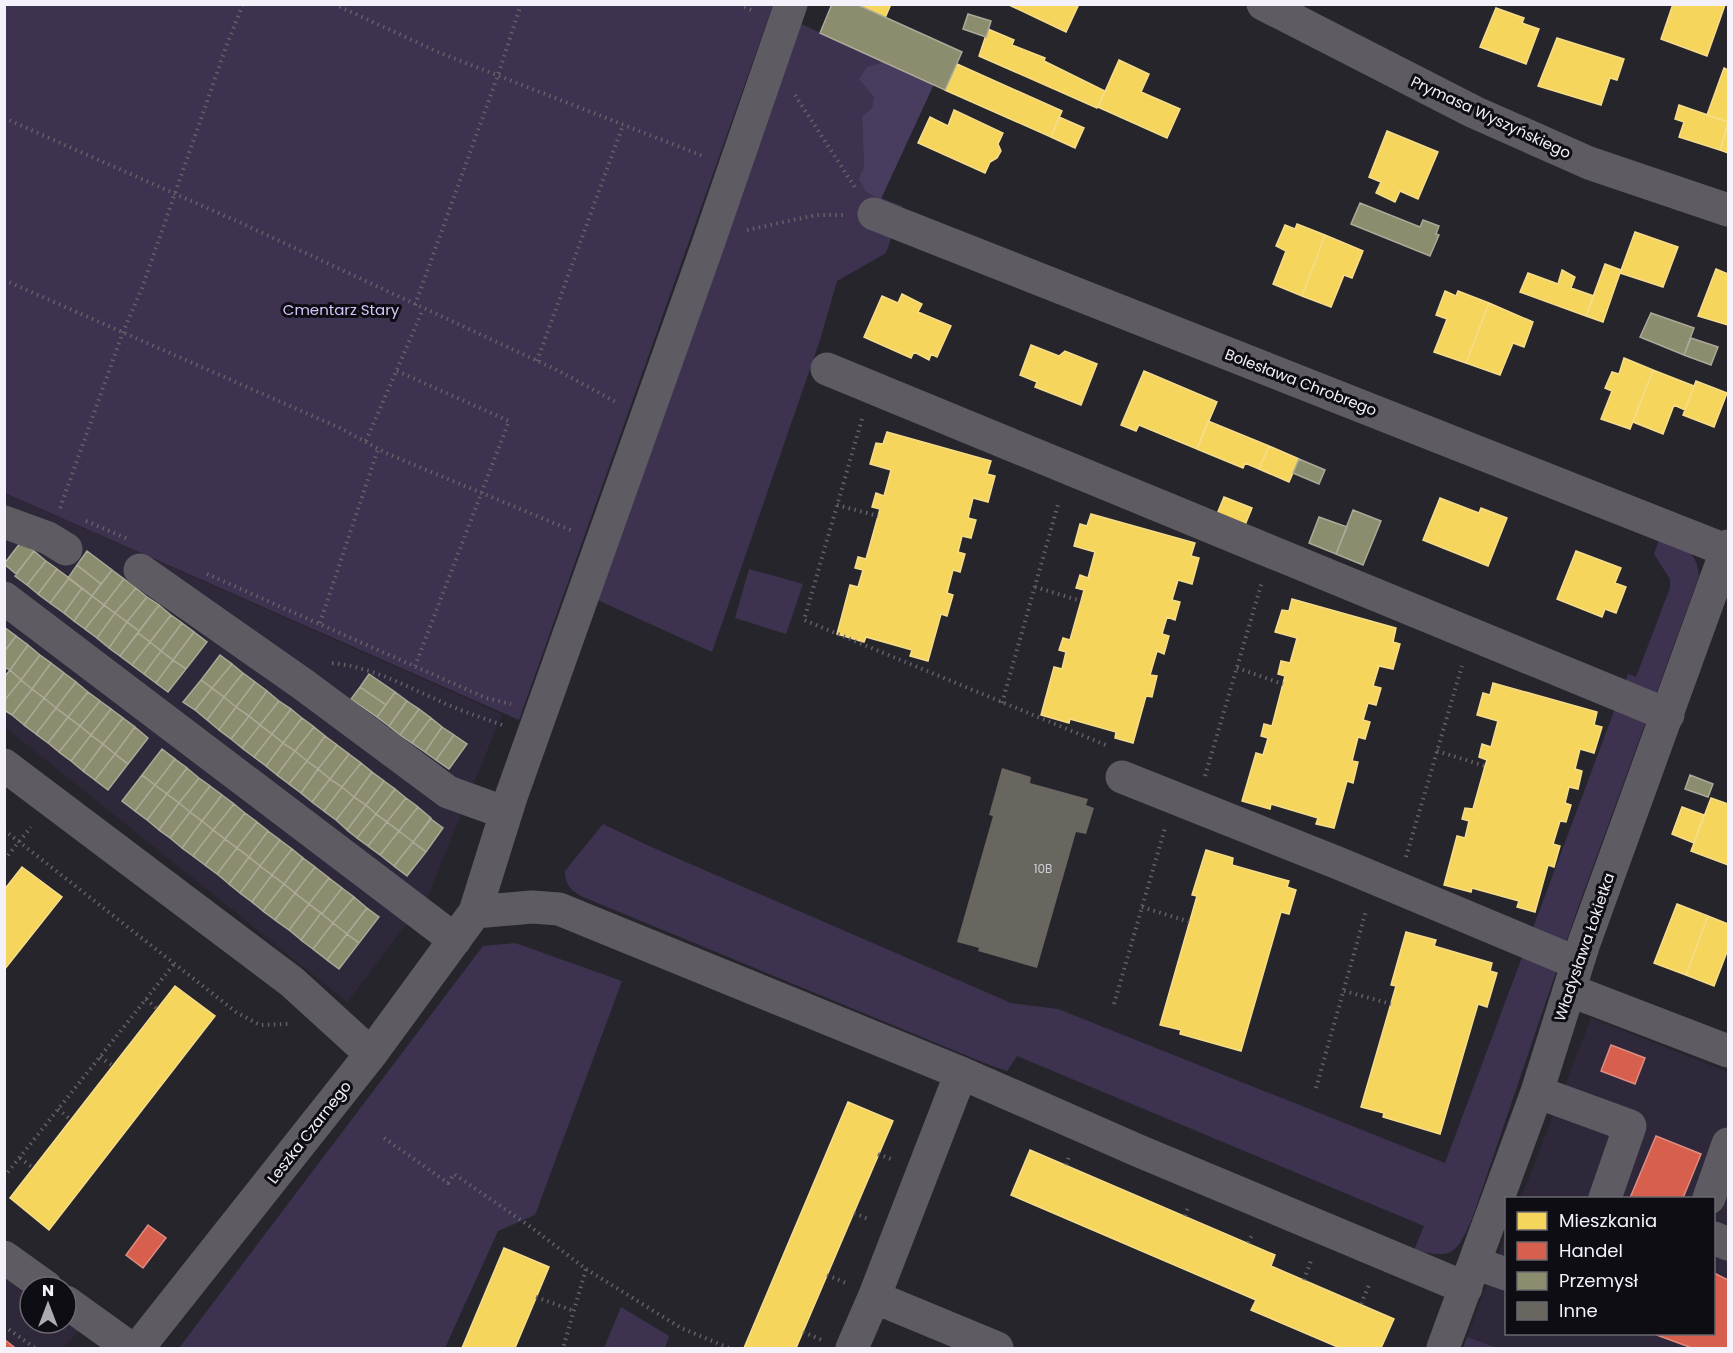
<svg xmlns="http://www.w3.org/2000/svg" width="1733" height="1353" font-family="Poppins,sans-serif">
  <rect width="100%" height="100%" fill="#27252c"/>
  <path fill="#2e283a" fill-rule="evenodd" d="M4,493L502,714L428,896L347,1002L5,727Z
    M1591,1018L1728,1072V1348H1498L1467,1337L1506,1235V1334H1714V1198H1521Z
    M4,1240L99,1310L63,1348H5ZM30,1287H66V1323H30Z"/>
  <path fill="#3d3350" d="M5,5H773L519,720L5,493Z
    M797,22L884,62L872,108L862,118L864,167L860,179L866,192L902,206L886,253L837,281L820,340L712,652L593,598Z
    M1660,537C1682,547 1697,549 1699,576L1576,913L1472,1219C1455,1255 1454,1259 1414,1250L1424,1226L1017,1056L1007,1071L987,1064L583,897C571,890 565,886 565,871L603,824L649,846L1011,1003L1058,1009L1445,1163L1628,674L1636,677L1670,588V579L1654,554Z
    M749,569L803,584L786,634L735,618Z
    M515,943L622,981L535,1215L498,1231L445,1348H179L483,946Z
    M621,1307L669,1336L665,1348H604Z
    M1467,1337L1498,1348H1463Z"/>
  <path fill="#493d5f" d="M884,62L934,84L881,199L866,192L859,179L864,167L862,117L872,108L874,97L859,79L867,67Z"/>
  <path fill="#f6d55c" stroke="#f5dd8c" stroke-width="1.5" d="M856,4H891L885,18Z
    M1007,4H1079L1066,32Z
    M1673,4L1725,5L1707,56L1661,39Z
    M1496,8L1524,18L1522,23L1539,29L1526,64L1480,47Z
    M988,29L1014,40L1012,45L1045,58L1044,61L1105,91L1097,108L979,56Z
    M1557,38L1624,59L1617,80L1610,78L1601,105L1538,86Z
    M1119,60L1149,74L1141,92L1180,109L1167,138L1098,107Z
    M957,64L1062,111L1051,137L945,90Z
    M1724,68L1728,70V122L1707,115Z
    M1679,105L1728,122L1720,150L1679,137L1684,122L1675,119Z
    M954,110L1003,133L998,144L1001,151L997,158L990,162L985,173L918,143L930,117L948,126Z
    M1059,117L1084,128L1075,148L1051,137Z
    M1728,126V153L1720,150Z
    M1387,131L1438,152L1418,199L1400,191L1395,202L1376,193L1381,182L1369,177Z
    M1297,224L1325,235L1302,296L1273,284L1286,251L1276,246L1285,225L1295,229Z
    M1635,232L1678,247L1663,287L1620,273Z
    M1325,235L1363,251L1352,278L1344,275L1331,307L1302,296Z
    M1605,264L1621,270L1603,322L1586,316Z
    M1716,269L1728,274V325L1698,316Z
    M1562,270L1575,277L1571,288L1594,296L1586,316L1520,292L1528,273L1558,284Z
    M1445,291L1456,296L1458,291L1489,303L1466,363L1434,352L1447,319L1436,315Z
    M902,294L922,304L918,312L951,326L937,357L931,354L929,360L914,352L911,358L864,337L882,296L898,303Z
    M1489,303L1533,322L1524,347L1513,343L1500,375L1466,363Z
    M1031,345L1059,356L1065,351L1097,364L1081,405L1035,387L1037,382L1020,375Z
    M1624,358L1653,370L1630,429L1601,419L1612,391L1605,388L1612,372L1619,374Z
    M1653,370L1694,386L1685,410L1674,405L1663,434L1633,422Z
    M1144,371L1217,402L1197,449L1139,425L1136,431L1121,425Z
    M1696,381L1727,393L1714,427L1683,415Z
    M1208,421L1269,446L1259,469L1245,463L1243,468L1197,449Z
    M887,432L991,461L987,474L995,476L988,502L973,498L968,518L976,520L971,538L962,536L958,552L965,554L960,572L953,570L947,593L953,595L947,616L941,614L928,661L910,656L912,650L866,637L864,642L837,634L850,585L858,587L863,570L855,568L858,557L866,559L880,509L872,507L876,493L884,496L891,470L870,464L876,443L883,444Z
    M1269,446L1299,459L1289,482L1259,469Z
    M1224,497L1252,508L1245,525L1217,514Z
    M1440,498L1479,513L1481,508L1507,518L1488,566L1423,540Z
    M1091,514L1195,543L1191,556L1199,558L1192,584L1178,580L1172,600L1180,602L1175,620L1167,617L1162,634L1169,636L1164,654L1157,651L1150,675L1157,676L1152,697L1146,696L1133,743L1115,738L1116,732L1070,719L1069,723L1041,715L1054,667L1062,669L1066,652L1059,650L1063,638L1070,640L1081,601L1084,590L1076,588L1080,575L1088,578L1095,552L1074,546L1080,524L1087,526Z
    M1576,551L1621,568L1615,583L1626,587L1616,613L1605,609L1602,617L1557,599Z
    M1292,599L1396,628L1393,642L1400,644L1393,669L1379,666L1373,686L1381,688L1376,705L1368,703L1363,720L1370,722L1365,739L1358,737L1352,761L1358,762L1353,783L1347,781L1334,828L1316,824L1318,818L1271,804L1270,809L1242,801L1256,753L1263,755L1268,738L1261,736L1264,724L1272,726L1285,676L1278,674L1281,661L1290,663L1297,638L1275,632L1282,610L1289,611Z
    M1493,683L1597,712L1594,725L1602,727L1594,753L1580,749L1575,769L1582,771L1578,789L1569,787L1565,803L1571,805L1566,822L1560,821L1553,844L1560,846L1554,867L1548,865L1535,912L1517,907L1519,901L1472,888L1471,892L1444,885L1457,836L1465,838L1469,821L1462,819L1465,808L1473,809L1485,766L1487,760L1479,757L1482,744L1491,747L1498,721L1477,715L1483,693L1490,695Z
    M1711,798L1728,804V865L1691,851Z
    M1682,807L1704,815L1694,843L1672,834Z
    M1206,850L1233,858L1232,865L1289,881L1287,887L1296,890L1289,914L1281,912L1241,1051L1180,1034L1181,1030L1160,1025L1197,896L1192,895Z
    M22,867L62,897L4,970V890Z
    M1677,904L1708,916L1686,975L1654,963Z
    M1708,916L1728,924V949L1714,986L1686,975Z
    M1406,932L1436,940L1434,946L1492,963L1490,971L1497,973L1487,1007L1478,1004L1440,1134L1383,1117L1384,1113L1361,1107L1396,986L1391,985Z
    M175,986L215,1016L49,1230L10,1198Z
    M848,1102L893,1121L796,1348H744Z
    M1030,1150L1275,1255L1271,1266L1394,1319L1381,1348H1340L1251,1310L1256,1300L1011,1195Z
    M504,1248L549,1267L515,1348H462Z"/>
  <path fill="#d6604d" stroke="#df8c81" stroke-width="1.5" d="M1611,1045L1645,1058L1635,1084L1601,1071Z
    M1656,1136L1701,1154L1683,1198H1630Z
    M148,1225L166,1238L143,1268L126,1255Z
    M1714,1273L1728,1280V1348H1692L1654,1334H1714Z
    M4,1339L14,1347L13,1348H4Z"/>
  <path fill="#8c8c6e" stroke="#abaa98" stroke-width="1.5" d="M832,4H856L962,52L945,90L820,33Z
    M968,14L991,21L986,37L963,29Z
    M1360,203L1420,227L1423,220L1439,226L1436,234L1439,235L1430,256L1351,224Z
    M1651,313L1694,328L1684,355L1640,337Z
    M1691,338L1718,347L1711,365L1684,355Z
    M1299,459L1325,470L1319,484L1293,473Z
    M1353,510L1381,521L1363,565L1336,554Z
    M1319,517L1347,527L1336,554L1309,543Z
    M21,542L34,551L16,574L4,564Z
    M34,551L46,561L27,585L15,576Z
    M87,551L112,570L101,584L77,565Z
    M46,561L57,569L38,594L27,585Z
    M77,565L101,584L92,596L68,578Z
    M57,569L69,578L50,603L38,594Z
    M112,570L124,579L104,605L92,596Z
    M69,578L82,588L64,613L50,603Z
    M124,579L136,588L115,613L104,605Z
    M82,588L92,596L74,621L64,613Z
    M136,588L147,597L127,622L115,613Z
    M92,596L104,605L85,629L74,621Z
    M147,597L159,605L139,631L127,622Z
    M104,605L115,613L97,638L85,629Z
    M159,605L171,615L150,642L138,633Z
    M115,613L127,622L109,648L97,638Z
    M171,615L182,623L161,651L150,642Z
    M127,622L139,631L120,656L109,648Z
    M182,623L194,632L173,660L161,651Z
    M4,627L16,636L4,652Z
    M194,632L207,642L186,669L173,660Z
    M138,633L150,642L132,665L120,656Z
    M16,636L28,645L10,670L4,667V652Z
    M150,642L161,651L144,674L132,665Z
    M28,645L40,655L21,680L10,670Z
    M161,651L173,660L156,683L144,674Z
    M40,655L51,663L32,689L21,680Z
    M220,655L232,664L212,688L201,680Z
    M173,660L186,669L168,692L156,683Z
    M51,663L64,673L44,698L32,689Z
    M232,664L243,673L224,697L212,688Z
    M10,670L21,680L4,701V677Z
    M64,673L76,682L56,708L44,698Z
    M243,673L255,682L236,707L224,697Z
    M369,674L395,692L386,705L360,687Z
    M21,680L32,689L12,715L4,710V701Z
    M201,680L212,688L195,710L183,702Z
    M76,682L88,692L68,717L56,708Z
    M255,682L267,691L249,716L236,707Z
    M360,687L386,705L377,717L351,699Z
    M212,688L224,697L207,720L195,710Z
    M32,689L44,698L24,725L12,715Z
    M267,691L279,701L260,725L249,716Z
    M88,692L100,701L80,726L68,717Z
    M395,692L407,701L389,726L377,717Z
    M224,697L236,707L219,730L207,720Z
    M44,698L56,708L36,734L24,725Z
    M100,701L111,709L91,735L80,726Z
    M279,701L291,709L272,734L260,725Z
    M407,701L419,709L400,735L389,726Z
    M236,707L249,716L231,739L219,730Z
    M56,708L68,717L48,743L36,734Z
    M111,709L123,718L103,744L91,735Z
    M291,709L302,718L283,743L272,734Z
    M419,709L431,718L412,743L400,735Z
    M249,716L260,725L242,748L231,739Z
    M68,717L80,726L59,752L48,743Z
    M123,718L135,727L115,754L103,744Z
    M302,718L314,727L295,751L283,743Z
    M431,718L442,727L425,752L412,743Z
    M260,725L272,734L254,757L242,748Z
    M80,726L91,735L71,761L59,752Z
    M135,727L148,738L128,764L115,754Z
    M314,727L325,736L307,761L295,751Z
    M442,727L454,735L436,760L425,752Z
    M272,734L283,743L266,766L254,757Z
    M91,735L103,744L83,771L71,761Z
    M454,735L467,744L449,769L436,760Z
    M325,736L337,745L318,769L307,761Z
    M283,743L295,751L277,775L266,766Z
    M103,744L115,754L95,780L83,771Z
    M337,745L349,754L330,779L318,769Z
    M162,749L175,759L155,785L142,775Z
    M295,751L307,761L289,784L277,775Z
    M115,754L128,764L108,790L95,780Z
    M349,754L361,763L342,787L330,779Z
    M175,759L187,768L167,794L155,785Z
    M307,761L318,769L301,793L289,784Z
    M361,763L372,772L354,797L342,787Z
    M187,768L199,778L179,803L167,794Z
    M318,769L330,779L312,802L301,793Z
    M372,772L384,781L366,805L354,797Z
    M142,775L155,785L135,811L122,801Z
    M1690,775L1713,784L1708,797L1685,789Z
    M199,778L210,786L190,812L179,803Z
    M330,779L342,787L324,811L312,802Z
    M384,781L395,789L376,814L366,805Z
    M155,785L167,794L147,820L135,811Z
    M210,786L222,795L202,821L190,812Z
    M342,787L354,797L336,820L324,811Z
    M395,789L406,798L387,822L376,814Z
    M167,794L179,803L159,830L147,820Z
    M222,795L234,804L213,830L202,821Z
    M354,797L366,805L347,830L336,820Z
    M406,798L418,807L399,831L387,822Z
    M179,803L190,812L170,838L159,830Z
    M234,804L245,813L225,839L213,830Z
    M366,805L376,814L357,838L347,830Z
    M418,807L431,818L413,842L399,831Z
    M190,812L202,821L182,848L170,838Z
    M245,813L257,822L237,848L225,839Z
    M376,814L387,822L368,846L357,838Z
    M431,819L443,828L426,852L413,842Z
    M202,821L213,830L193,856L182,848Z
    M257,822L268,831L249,857L237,848Z
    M387,822L399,831L380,855L368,846Z
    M213,830L225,839L205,865L193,856Z
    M268,831L280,840L260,866L249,857Z
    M399,831L413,842L394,866L380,855Z
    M225,839L237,848L217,874L205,865Z
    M280,840L292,849L272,875L260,866Z
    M413,842L426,852L407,876L394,866Z
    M237,848L249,857L229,884L217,874Z
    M292,849L303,858L284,884L272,875Z
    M249,857L260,866L240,893L229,884Z
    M303,858L315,867L295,893L284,884Z
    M260,866L272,875L252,902L240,893Z
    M315,867L329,878L309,904L295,893Z
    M272,875L284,884L263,911L252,902Z
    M329,878L342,888L322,914L309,904Z
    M284,884L295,893L275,920L263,911Z
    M342,888L354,897L333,923L322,914Z
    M295,893L309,904L289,930L275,920Z
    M354,897L367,908L347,934L333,923Z
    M309,904L321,913L301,940L289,930Z
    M367,908L379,917L359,943L347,934Z
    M321,913L333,923L313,949L301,940Z
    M333,923L347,934L327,960L313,949Z
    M347,934L359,943L339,969L327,960Z"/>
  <path fill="#696660" d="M1002,768L1031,777L1030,783L1088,799L1086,805L1094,808L1086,834L1076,832L1037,968L978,951L979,948L957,942L993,816L989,815Z"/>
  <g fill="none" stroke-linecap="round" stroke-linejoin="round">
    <path stroke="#636167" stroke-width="4" stroke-dasharray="1.5 4.5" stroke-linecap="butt" d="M334,4L438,52L703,156
      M739,4L755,12
      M795,95L856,189
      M4,118L241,223L557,370L616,402
      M747,230L816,215H843
      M4,280L340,428L388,454L573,531
      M415,305L498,75L521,4
      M537,361L623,125
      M397,371L509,421L415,666
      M862,419L804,620L1108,746
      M366,441L423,309
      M837,505L878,516
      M60,508L123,332L142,288L226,47L243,4
      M86,521L128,539
      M207,574L486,698L511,704
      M1035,587L1081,601
      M320,623L378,449
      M332,663C380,668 419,694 463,711C476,716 489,720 502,725
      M1237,668L1283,684
      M1002,703L1059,501
      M1437,751L1485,766
      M1205,776L1262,582
      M4,830L236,1012L260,1025L288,1024
      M1406,857L1462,666
      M4,860L31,827
      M1142,907L1190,922
      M1344,991L1391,1004
      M146,999L157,1009
      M1114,1004L1165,828
      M100,1057L113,1066
      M1316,1088L1366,911
      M58,1109L71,1120
      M384,1138L448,1183L454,1174L528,1225L586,1269L563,1348
      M878,1154L891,1159
      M20,1158L33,1168
      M1066,1165L1069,1157
      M4,1177L174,964
      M854,1213L868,1219
      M1185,1216L1188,1208
      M1248,1243L1253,1233
      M586,1269L681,1328L729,1348
      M827,1275L846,1283
      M1304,1280L1312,1258
      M536,1297L574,1311
      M1361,1304L1370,1283
      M4,1326L35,1348
      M803,1332L822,1340"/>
    <path stroke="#5e5c62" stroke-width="33" d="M1263,4L1474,112L1589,163L1728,210
      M874,214L1728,551
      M827,369L1668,715
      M4,522L48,538L66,549
      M140,570L304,685L448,792L506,813
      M4,598L455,940
      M4,765L292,982L371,1054
      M1122,777L1338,863L1577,963
      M475,912L532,907L559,909L961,1073L1139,1151L1466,1288
      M1569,990L1728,1051
      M1537,1092L1630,1126L1605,1198
      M1709,1198L1728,1144
      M1714,1238L1728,1244
      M4,1257L46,1287
      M1475,1263L1506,1274
      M874,1297L997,1348
      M66,1302L130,1348
      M138,1348L371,1054L475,912L511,797L706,250L791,4
      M852,1348L875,1295L961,1073
      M1443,1348L1537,1092L1584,943L1728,546"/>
  </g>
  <g text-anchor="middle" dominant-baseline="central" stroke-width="6" stroke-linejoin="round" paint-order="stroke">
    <g font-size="12" fill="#d1ced4">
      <text x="1043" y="868">10B</text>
    </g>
    <g font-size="15" fill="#f4f1fb" stroke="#0e0d13">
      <text transform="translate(1491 117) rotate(25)">Prymasa Wyszyńskiego</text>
      <text transform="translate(1301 382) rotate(21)">Bolesława Chrobrego</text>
      <text transform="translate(1584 947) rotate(-71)">Władysława Łokietka</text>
      <text transform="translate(309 1132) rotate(-52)">Leszka Czarnego</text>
    </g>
    <g font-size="15" fill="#d5c5fa" stroke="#0e0d13">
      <text x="341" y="309">Cmentarz Stary</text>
    </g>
  </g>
  <rect width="1733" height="1353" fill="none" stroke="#f4f1fb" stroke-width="12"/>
  <rect x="1505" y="1197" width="210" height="138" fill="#0e0d13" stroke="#6a6870" stroke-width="1.5"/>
  <rect x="1517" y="1212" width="30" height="18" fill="#f6d55c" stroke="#6a6870" stroke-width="1.5"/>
  <text x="1559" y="1227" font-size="18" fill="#f4f1fb">Mieszkania</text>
  <rect x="1517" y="1242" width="30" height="18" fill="#d6604d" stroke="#6a6870" stroke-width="1.5"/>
  <text x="1559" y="1257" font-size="18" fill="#f4f1fb">Handel</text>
  <rect x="1517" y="1272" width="30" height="18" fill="#8c8c6e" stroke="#6a6870" stroke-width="1.5"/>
  <text x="1559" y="1287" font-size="18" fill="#f4f1fb">Przemysł</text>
  <rect x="1517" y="1302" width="30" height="18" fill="#696660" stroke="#6a6870" stroke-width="1.5"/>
  <text x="1559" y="1317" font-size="18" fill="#f4f1fb">Inne</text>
  <g transform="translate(48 1305)"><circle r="28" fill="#0e0d13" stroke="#6a6870" stroke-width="1.5"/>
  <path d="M0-4.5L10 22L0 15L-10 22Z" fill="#acaab3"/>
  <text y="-9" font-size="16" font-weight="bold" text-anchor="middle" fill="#f4f1fb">N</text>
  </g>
</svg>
